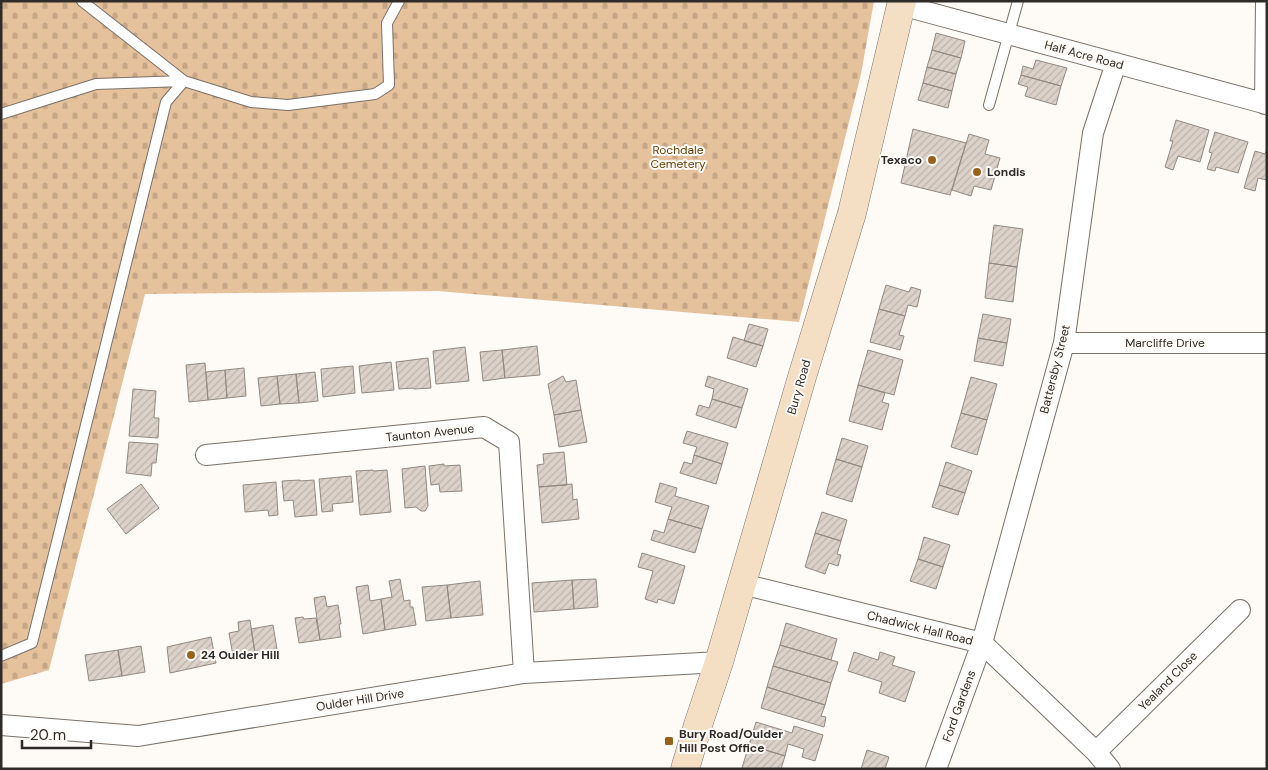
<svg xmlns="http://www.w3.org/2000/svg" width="1268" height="770" font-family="'DM Sans',sans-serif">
  <defs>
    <pattern id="cemetery-stones" width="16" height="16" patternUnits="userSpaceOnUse" patternTransform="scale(1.25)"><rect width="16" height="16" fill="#e5c19c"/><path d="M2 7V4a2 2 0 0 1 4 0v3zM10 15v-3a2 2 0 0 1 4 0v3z" fill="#c5a686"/></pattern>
    <pattern id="building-hatch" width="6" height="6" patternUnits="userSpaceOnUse" patternTransform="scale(1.25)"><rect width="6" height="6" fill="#dcd2c9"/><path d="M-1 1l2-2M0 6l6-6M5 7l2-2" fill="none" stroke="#bdb4ad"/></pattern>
  </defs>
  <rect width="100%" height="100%" fill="#fefaf6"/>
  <path fill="url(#cemetery-stones)" d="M1,1H874L861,74L799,322L438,291L145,294L49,670L1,684Z"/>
  <path fill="url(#building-hatch)" stroke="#928980" d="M936,33L965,41L961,58L932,50Z
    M932,50L961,58L956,74L927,67Z
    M1036,60L1067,68L1061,86L1021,75L1023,66L1033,69Z
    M927,67L956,74L952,91L923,83Z
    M1021,75L1061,86L1056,105L1025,96L1028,87L1018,84Z
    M923,83L952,91L948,108L918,100Z
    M1176,120L1209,130L1200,162L1178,156L1173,170L1165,167L1173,141H1170Z
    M913,129L966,143L950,195L901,183Z
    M1215,132L1248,142L1238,173L1216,167L1215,171L1207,169L1212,153L1209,152Z
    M969,134L989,140L985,154L1000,158L991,190L974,186L971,196L952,190Z
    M1267,149V180L1258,178L1255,191L1244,188L1255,151L1265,154Z
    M994,225L1023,229L1017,267L989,263Z
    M989,263L1017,267L1013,302L985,298Z
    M886,285L909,292L911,287L921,290L917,307L908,305L905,316L879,309Z
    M879,309L905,316L899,335L904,336L900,350L870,342Z
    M983,314L1011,319L1007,343L978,338Z
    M749,324L768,329L763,346L744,341Z
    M733,337L763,346L756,367L727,358Z
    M978,338L1007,343L1003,366L974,361Z
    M537,346L540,375L505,378L502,350Z
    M465,347L469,381L436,384L433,351Z
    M502,350L505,378L483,381L480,352Z
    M868,350L903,360L894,395L858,385Z
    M428,358L431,388L414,389L413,388L399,389L396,362Z
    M391,362L394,390L362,393L359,366Z
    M205,363L208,400L189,402L186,365Z
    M353,366L355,393L323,397L321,369Z
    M244,368L246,396L227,398L225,370Z
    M225,370L227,398L208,400L206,372Z
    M315,372L318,401L299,403L296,374Z
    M296,374L299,403L280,404L277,376Z
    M277,376L280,404L261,406L258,378Z
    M563,376L566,382L576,380L581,410L554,415L548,384Z
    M708,376L748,389L742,408L712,399L714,389L705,386Z
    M971,377L997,384L987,420L961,413Z
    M858,385L885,393L882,402L889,404L882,430L849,421Z
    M133,389L156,391L154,418H159L158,438L129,436Z
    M712,399L742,408L736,428L696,415L699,405L709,408Z
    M581,410L587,442L559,447L554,415Z
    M961,413L987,420L977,455L951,447Z
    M687,431L728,443L722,464L694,455L697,447L683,443Z
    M842,438L868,446L862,467L836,459Z
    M129,442L158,444L156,463H152L151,476L126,473Z
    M564,452L567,485L539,487L537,465L544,464L543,454Z
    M694,455L722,464L716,484L680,473L684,462L692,464Z
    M836,459L862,467L852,502L826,494Z
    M946,462L972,471L965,493L939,485Z
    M444,464V466L460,465L462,491L440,492L439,484L431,485L429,466Z
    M425,466L428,506L425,511H421L416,507L405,508L402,469Z
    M373,470V471L387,470L391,512L360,515L356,471Z
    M351,476L353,502L332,504L333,511L322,512L319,479Z
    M300,480V481L314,480L317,515L295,517L293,500L284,501L282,481Z
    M276,482L278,515L269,516L268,510L245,512L243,485Z
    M660,483L677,488L675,496L709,506L702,529L668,519L672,507L655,502Z
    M141,484L159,508L126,534L107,509Z
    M572,484L573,500L577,499L579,519L542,523L539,487Z
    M939,485L965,493L958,515L932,507Z
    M822,512L847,520L841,541L815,533Z
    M668,519L702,529L695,553L651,540L654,530L664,533Z
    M815,533L841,541L837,554L841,555L838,566L829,563L825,574L805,567Z
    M924,537L950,545L943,567L918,559Z
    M642,553L685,566L674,604L658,599L657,603L645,599L653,571L638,567Z
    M918,559L943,567L936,589L910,581Z
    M400,579L404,601L410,600V607H413L416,625L385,630L381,599L392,597L389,581Z
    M596,579L598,607L574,609L572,580Z
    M572,580L574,609L534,612L532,583Z
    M480,581L483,615L451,618L447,585Z
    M368,585L370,601L381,599L385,630L363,634L356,587Z
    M447,585L451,618L426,621L422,587Z
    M325,596L327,607L338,605L341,624H339L341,637L320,640L314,598Z
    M303,617L304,619L316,618L320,640L299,643L295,618Z
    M250,620L255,653L233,656L229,633L239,631L238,622Z
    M786,623L837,639L831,660L780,645Z
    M273,625L277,649L255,653L251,629Z
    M211,637L216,663L170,673L167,647Z
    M780,645L838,662L831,683L773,666Z
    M141,646L145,672L122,676L118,650Z
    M118,650L122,676L89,681L85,655Z
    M854,652L878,660L880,652L895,657L892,665L915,672L905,702L879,693L882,682L848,671Z
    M773,666L831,683L825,705L767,687Z
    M767,687L825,705L821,716L826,717L824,727L761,708Z
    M756,722L792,733L794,726L823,735L815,761L802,757L804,749L788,744L785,756L749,745Z
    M749,745L785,756L781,769H746L742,768Z
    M867,750L889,757L885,769H861Z"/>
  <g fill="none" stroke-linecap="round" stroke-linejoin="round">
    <defs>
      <path id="service" d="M82,1L184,81L251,102L288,105L375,94L389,85L387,23L399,1
        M989,105L1018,1
        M1,114L96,84L184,81L166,102L32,643L1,656"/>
      <path id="minor" d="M901,5L1267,104
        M1265,104L1266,1
        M1064,343H1267
        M206,455L484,427L509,442L524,673
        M742,584L982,643L1096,752L1110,769
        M1,725L138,736L524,673L719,662
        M1096,752L1240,610
        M936,769L982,643L1064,343L1093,133L1116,63"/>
      <path id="secondary" d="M685,769L698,725L719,662L802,377L852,213L902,1"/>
    </defs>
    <use href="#service" stroke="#7a7169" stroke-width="12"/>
    <use href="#minor" stroke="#7a7169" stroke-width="22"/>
    <use href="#secondary" stroke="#7a7169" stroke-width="29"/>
    <use href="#service" stroke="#fff" stroke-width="10"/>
    <use href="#minor" stroke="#fff" stroke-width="20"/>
    <use href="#secondary" stroke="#f4dec4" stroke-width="28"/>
  </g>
  <g fill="#99621c" stroke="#fefaf6" stroke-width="2">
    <circle cx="932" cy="160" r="5"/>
    <circle cx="977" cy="172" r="5"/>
    <circle cx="191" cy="655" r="5"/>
    <rect x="664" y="736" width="10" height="10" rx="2.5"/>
  </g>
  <g text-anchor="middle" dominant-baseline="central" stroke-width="4" stroke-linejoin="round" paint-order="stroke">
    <g font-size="12" fill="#2f2b28" stroke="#fefaf6">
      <text transform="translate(1084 55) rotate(15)">Half Acre Road</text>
      <text x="1165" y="343">Marcliffe Drive</text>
      <text transform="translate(1055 369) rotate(-76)">Battersby Street</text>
      <text transform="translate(799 387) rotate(-74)">Bury Road</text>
      <text transform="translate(430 433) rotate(-6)">Taunton Avenue</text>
      <text transform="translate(920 628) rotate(14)">Chadwick Hall Road</text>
      <text transform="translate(1168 681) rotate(-45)">Yealand Close</text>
      <text transform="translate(360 700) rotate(-9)">Oulder Hill Drive</text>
      <text transform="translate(959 706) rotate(-70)">Ford Gardens</text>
    </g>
    <g font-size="12" fill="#683f05" stroke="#fefaf6">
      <text x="678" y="150">Rochdale<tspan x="678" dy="14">Cemetery</tspan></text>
    </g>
    <g font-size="12" font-weight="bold" fill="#2f2b28" stroke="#fefaf6" text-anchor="start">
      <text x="922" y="160" text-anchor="end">Texaco</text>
      <text x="987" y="172">Londis</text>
      <text x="201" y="655">24 Oulder Hill</text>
      <text x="679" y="734">Bury Road/Oulder<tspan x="679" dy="14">Hill Post Office</tspan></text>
    </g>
  </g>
  <rect width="1268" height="770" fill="none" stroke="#2f2b28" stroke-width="5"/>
  <path d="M22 740v8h69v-8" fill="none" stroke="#2f2b28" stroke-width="2.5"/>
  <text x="30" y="740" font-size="15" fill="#2f2b28" stroke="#fefaf6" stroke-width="4" paint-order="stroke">20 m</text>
</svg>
